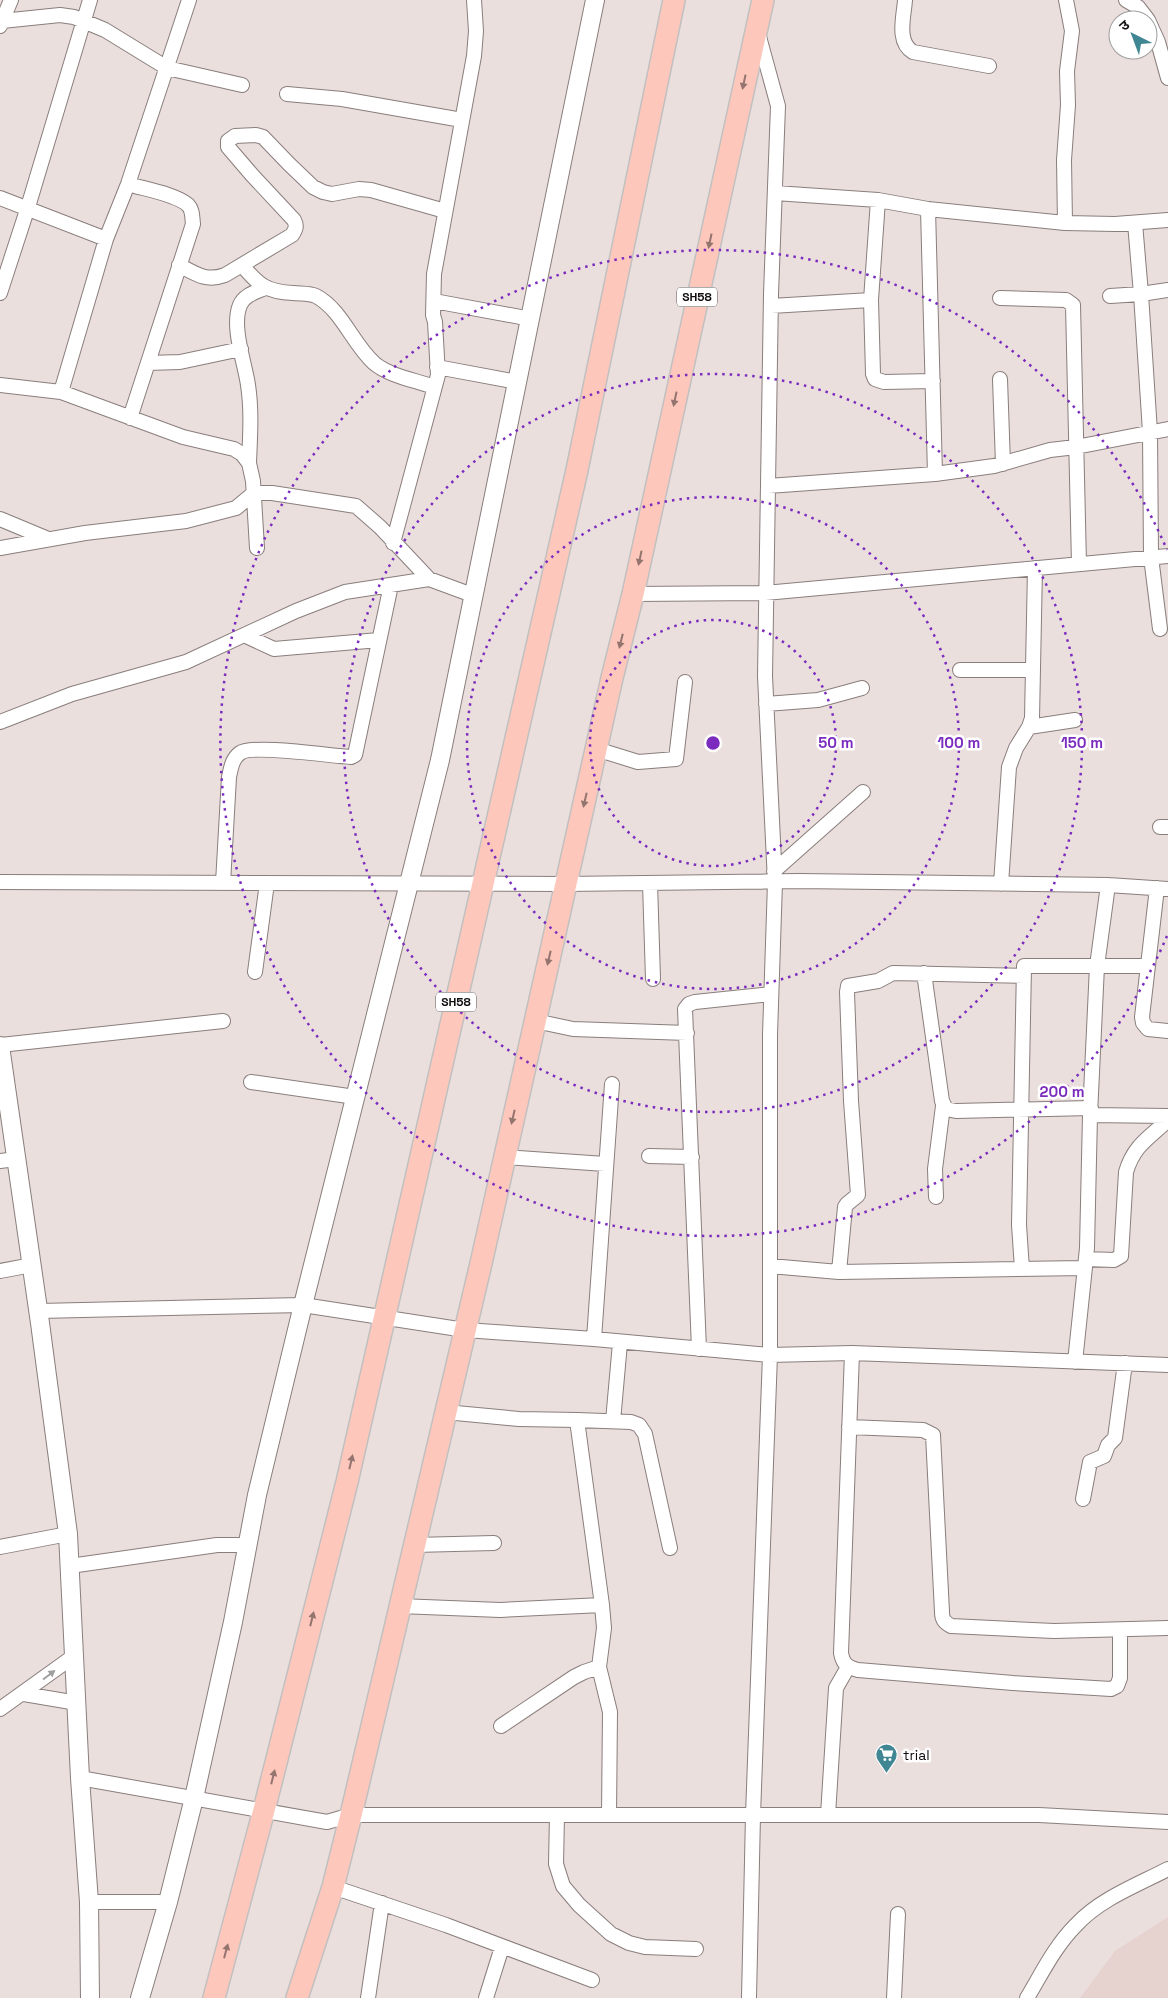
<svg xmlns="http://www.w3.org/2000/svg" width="1168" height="1998" font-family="'Space Grotesk','Noto Sans Devanagari',sans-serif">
  <rect width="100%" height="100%" fill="#ebdfdd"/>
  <path fill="#e6d2ce" d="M1168,1917V1998H1080L1115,1951Z"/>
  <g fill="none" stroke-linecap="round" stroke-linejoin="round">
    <defs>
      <path id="minor" d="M905,0C904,16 896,42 913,52L989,66
        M1126,0L1138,7L1148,20
        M1148,20L1158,42L1168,78
        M2,21L60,15L74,17L105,30L167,68L242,85
        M0,26L11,0
        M287,94L342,99L462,120
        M128,184C144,189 176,194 188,205C193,210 192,217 193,224L130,418
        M775,193L878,200L928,209L1065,223L1115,224L1168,220
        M0,198L106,239
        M878,200L871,300L873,374L875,379L884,382L933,381
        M928,209L935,474
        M1065,223L1064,160L1068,105L1067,71L1072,31L1066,0
        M179,265C196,274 206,282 225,275L292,235C296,229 297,226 294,220L252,175L228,147V141L235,136L256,135L263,137L289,164L313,187L323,192L332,194L359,189L371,190L445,211
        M242,265C258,285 267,292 293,293C301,294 309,293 316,296C342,310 352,343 374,363C389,376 415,380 434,387
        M0,293L28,207L90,0
        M1110,296L1141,294L1135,223
        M1000,298L1066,300L1073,305L1079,564
        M434,301L531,319
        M771,306L871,300
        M148,363L180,362L241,349
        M437,367L518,382
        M1000,379L1003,464
        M0,385L61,392L183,437L234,449L242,454L249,463L253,481L257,548
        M61,392L106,239L128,184L189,0
        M249,463C250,437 252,411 248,385C245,363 231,327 240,305C244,295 256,292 265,288
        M768,486L935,474L994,466L1050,450L1076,447L1168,429
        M0,519L48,539
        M393,543L438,375L435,322L433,315L434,274L474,56L476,31L474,0
        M0,548L85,533L186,521L236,508L254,493H272L356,506L380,527L429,579
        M633,594L765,593L1168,556
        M1160,629L1151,557L1150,432L1141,294L1168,290
        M246,636L274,649L379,640
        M960,670H1033
        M766,704L818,700L862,688
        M0,722L72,694L186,662L296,611L345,592L429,579L475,596
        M1029,727L1075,720
        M596,749L638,762L676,759L685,682
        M1160,827H1168
        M774,871L863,792
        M0,882L565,884L799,881L1108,885L1168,889
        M223,883L229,777C231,768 232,759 240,753C252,744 331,756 351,757L355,755L391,585
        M650,883L653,979
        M1001,884L1009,767L1016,748L1029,727L1032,718L1035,568
        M1157,888L1142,1017L1143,1023L1148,1029L1168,1031
        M255,972L267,883
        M924,973L942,1101L946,1109L956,1111L1091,1108
        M535,1021L573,1029L687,1033
        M0,1045L223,1021
        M251,1082L355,1097
        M1090,1115L1168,1116
        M649,1156L692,1157
        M505,1157L605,1164
        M0,1161L16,1159
        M936,1197L935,1169L943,1106
        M1086,1259L1114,1260L1121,1256L1126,1172C1134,1145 1149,1138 1168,1120
        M770,1266L839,1272L1085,1268
        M1022,1269L1019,1225L1024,966H1148
        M0,1271L32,1265
        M839,1272L845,1207L847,1204L858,1195L851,1101L847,992L848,986L878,981L893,973L1024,976
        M39,1311L303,1305L465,1330L594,1339L770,1355L852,1353L1168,1365
        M594,1339L612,1084
        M699,1349L685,1009L689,1004L695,1002L771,994
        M852,1353L841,1653C843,1664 847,1667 858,1670L1013,1683L1111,1689L1117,1686L1120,1678V1630
        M1075,1362L1087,1248L1090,1115L1097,966L1108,885
        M577,1420L631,1422L639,1425L645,1434L670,1548
        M613,1421L620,1343
        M849,1427L923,1430L933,1435L942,1612C942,1619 944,1622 951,1626L1054,1631L1168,1628
        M1083,1499L1090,1462L1104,1456L1108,1445L1115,1438L1125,1363
        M414,1545L494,1543
        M0,1547L68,1534
        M70,1566L217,1545H247
        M602,1605L604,1628L599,1667L610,1712L609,1815
        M399,1606L500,1610L602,1605L577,1420L519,1419L445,1412
        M24,1694L77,1703
        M0,1709L74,1656
        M501,1726L574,1677L584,1672L599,1667
        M80,1778L327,1822L351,1815H1039L1168,1822
        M557,1815L556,1864L563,1886L579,1905L611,1934L629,1943L645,1947L696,1949
        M828,1815L836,1688L848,1667
        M333,1887L446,1925L592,1980
        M89,1902H168
        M368,1998L382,1903
        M486,1998L502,1947
        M749,1998L753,1815L770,1355V1035L775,882L765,676L771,294L778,106L758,33
        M894,1998L898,1914
        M1027,1998C1042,1973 1055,1946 1076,1925C1100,1899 1137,1885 1168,1869"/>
      <path id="tertiary" d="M0,1046L40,1323L68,1534L80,1778L89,1902L90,1998
        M140,1998L168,1902L194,1798L233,1622L257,1495L303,1305L440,760L595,0"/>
      <path id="primary" d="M214,1998L264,1810L347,1482L577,470L674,0
        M297,1998L333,1887L351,1815L482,1259L612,678L633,594L763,0"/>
    </defs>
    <use href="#minor" stroke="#897e7c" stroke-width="16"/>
    <use href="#tertiary" stroke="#897e7c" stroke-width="20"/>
    <use href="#primary" stroke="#c1c0c0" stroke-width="24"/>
    <use href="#minor" stroke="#fff" stroke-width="14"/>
    <use href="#tertiary" stroke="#fff" stroke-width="18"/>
    <use href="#primary" stroke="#fec7bc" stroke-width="21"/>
  </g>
  <defs><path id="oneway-solid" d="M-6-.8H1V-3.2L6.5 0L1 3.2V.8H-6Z" transform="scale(1.25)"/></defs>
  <g fill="#94746e">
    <use href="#oneway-solid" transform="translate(744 82) rotate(102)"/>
    <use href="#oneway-solid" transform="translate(710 241) rotate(102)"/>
    <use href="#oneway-solid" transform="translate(675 399) rotate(102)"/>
    <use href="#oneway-solid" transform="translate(640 558) rotate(102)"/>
    <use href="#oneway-solid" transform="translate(621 641) rotate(104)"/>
    <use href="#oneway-solid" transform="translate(585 800) rotate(103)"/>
    <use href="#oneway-solid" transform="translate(549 958) rotate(103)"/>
    <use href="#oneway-solid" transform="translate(513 1117) rotate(103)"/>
    <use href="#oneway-solid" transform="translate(351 1462) rotate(-77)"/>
    <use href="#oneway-solid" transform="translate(312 1619) rotate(-76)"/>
    <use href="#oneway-solid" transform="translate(273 1777) rotate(-76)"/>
    <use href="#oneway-solid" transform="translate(226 1951) rotate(-75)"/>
  </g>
  <use fill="#a09f9f" href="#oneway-solid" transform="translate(49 1675) rotate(-37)"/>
  <g fill="none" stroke="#7b2cbf" stroke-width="2.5" stroke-dasharray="2.5 5">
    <circle cx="713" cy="743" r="123"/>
    <circle cx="713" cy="743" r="246"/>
    <circle cx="713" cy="743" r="369"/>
    <path d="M1167 936A493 493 0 1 1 1167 550"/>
  </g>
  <defs>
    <symbol id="supermarket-pin" viewBox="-11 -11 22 30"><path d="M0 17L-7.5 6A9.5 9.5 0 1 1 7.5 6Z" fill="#418693" stroke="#fff"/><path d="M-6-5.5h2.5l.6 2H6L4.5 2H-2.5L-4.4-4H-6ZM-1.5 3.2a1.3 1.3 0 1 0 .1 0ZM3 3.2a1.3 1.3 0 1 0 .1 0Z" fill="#fff"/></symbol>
  </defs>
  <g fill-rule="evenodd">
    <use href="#supermarket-pin" x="874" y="1742" width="25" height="34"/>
  </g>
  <g text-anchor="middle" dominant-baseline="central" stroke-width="5" stroke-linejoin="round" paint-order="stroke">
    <g fill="#fff" stroke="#595656" stroke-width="1">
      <rect x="677" y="287.5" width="40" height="19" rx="4"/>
      <rect x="436" y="992.5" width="40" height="19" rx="4"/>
    </g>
    <g font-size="12" font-weight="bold" fill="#120e0e">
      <text x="697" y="297">SH58</text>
      <text x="456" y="1002">SH58</text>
    </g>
    <g font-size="14" fill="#120e0e" stroke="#fff" text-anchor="start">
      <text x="903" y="1755">trial</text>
    </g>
  </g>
  <circle cx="713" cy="743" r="8" fill="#7b2cbf" stroke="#fff" stroke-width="2.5"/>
  <g font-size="15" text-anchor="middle" font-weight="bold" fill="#7b2cbf" stroke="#fff" stroke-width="5" stroke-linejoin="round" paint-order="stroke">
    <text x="836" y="748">50 m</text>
    <text x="959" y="748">100 m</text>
    <text x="1082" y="748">150 m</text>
    <text x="1062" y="1097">200 m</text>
  </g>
  <g transform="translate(1133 35) rotate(318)"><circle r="24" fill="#ffffff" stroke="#a09f9f"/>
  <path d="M0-4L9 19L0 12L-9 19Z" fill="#418693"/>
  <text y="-8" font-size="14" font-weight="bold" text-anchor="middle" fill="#120e0e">उ</text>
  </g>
</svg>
